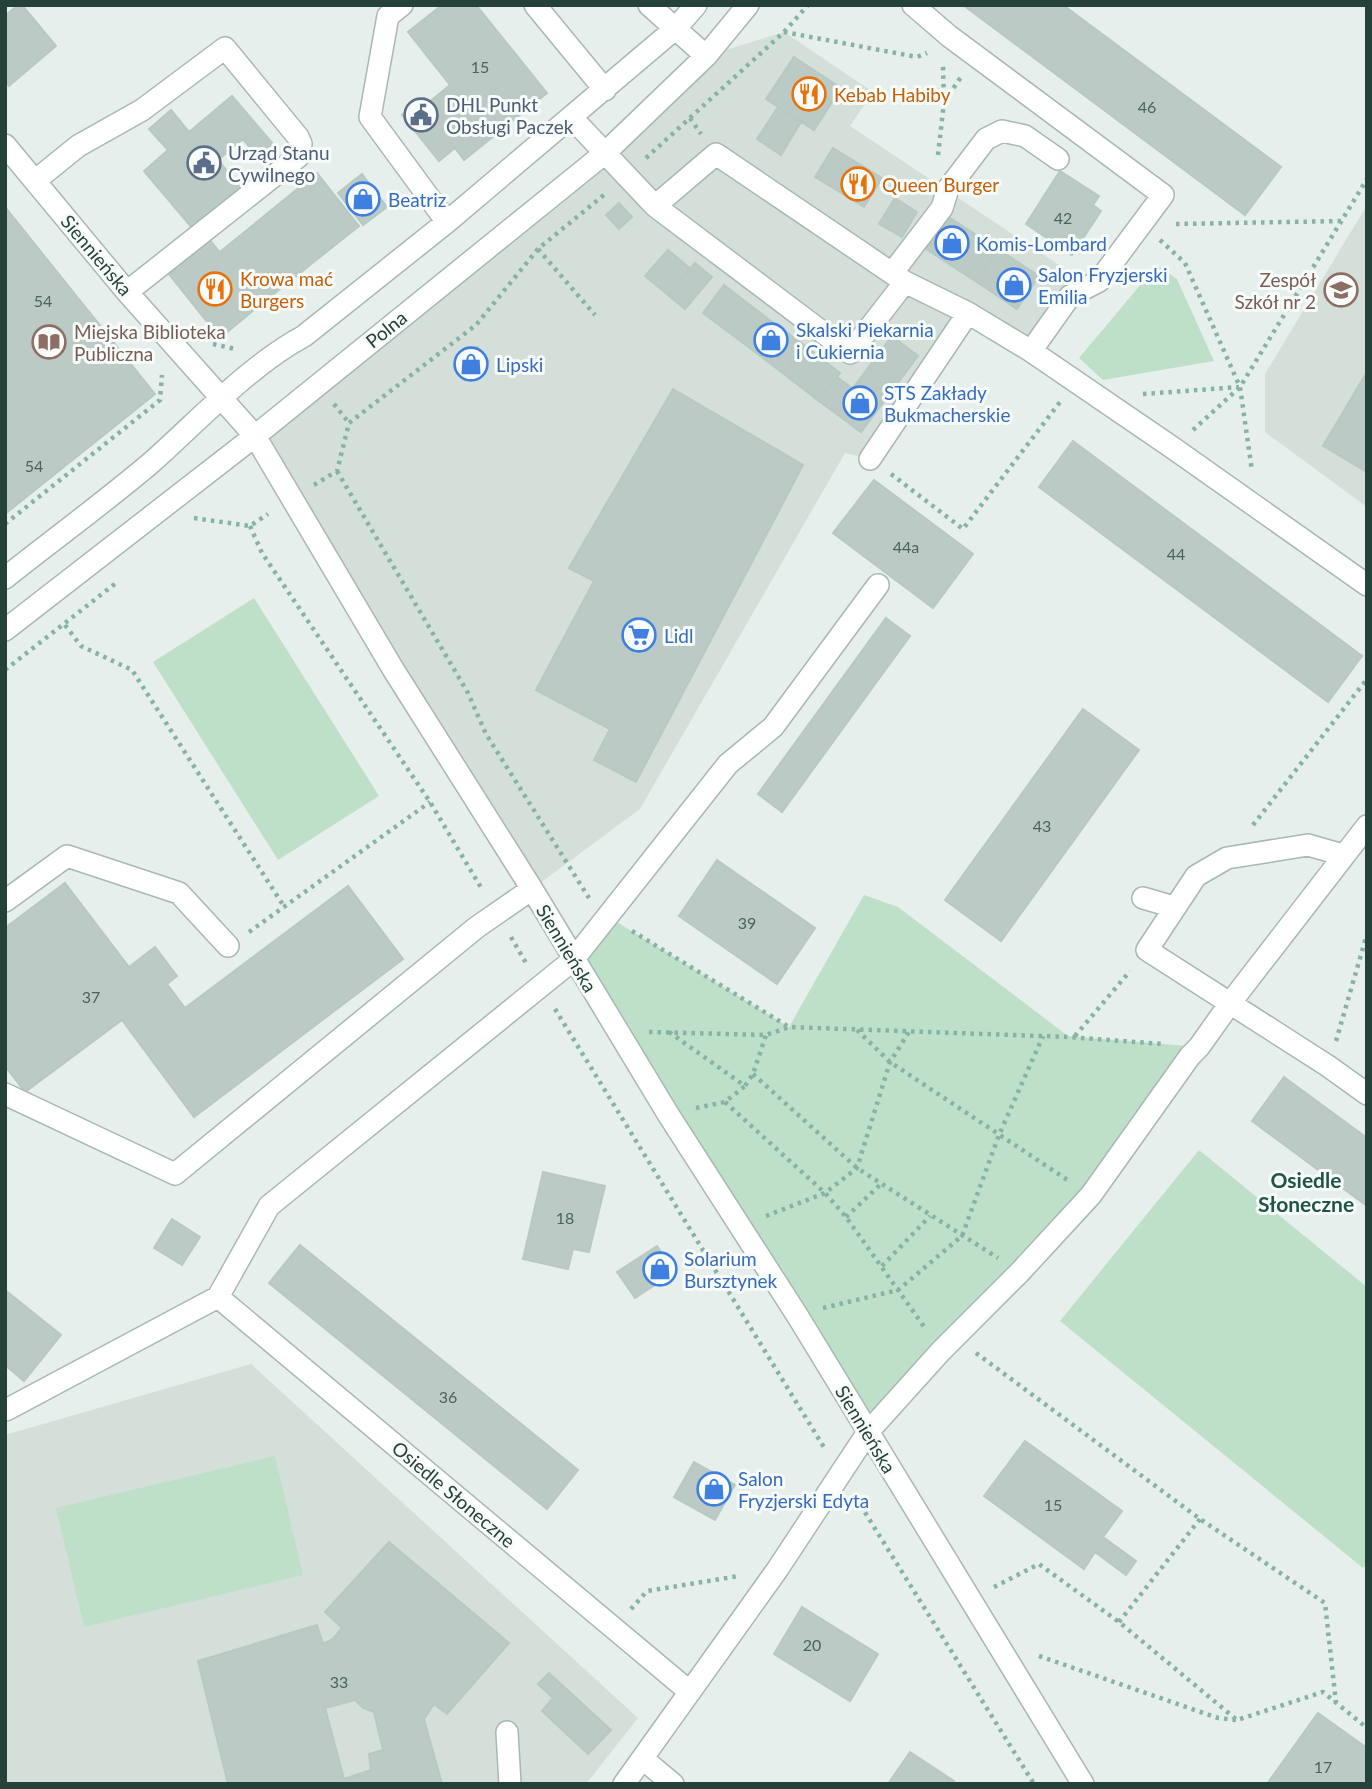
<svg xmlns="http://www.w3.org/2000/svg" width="1372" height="1789" font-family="Lato,sans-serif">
  <rect width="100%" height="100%" fill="#e6efeb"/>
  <path fill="#d4dfda" d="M784,32L873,92L850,126L1077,277L1070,296L1031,351L968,313L870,459L845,453L640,809L532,889L255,436L706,56Z
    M1367,205V507L1265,432V374Z
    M251,1364L638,1718L586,1784H5V1435Z"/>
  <path fill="#bfe0c8" d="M1157,265L1177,279L1214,361L1103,380L1079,358Z
    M254,598L379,796L278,860L153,662Z
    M864,895L898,907L1068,1036L1199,1047L1091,1195L868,1432L573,960L607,916L789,1027Z
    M1199,1150L1367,1287V1563L1363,1568L1060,1321Z
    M275,1456L303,1575L84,1627L56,1508Z"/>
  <path fill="#bbcac4" stroke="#b8c9c2" stroke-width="2" fill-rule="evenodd" d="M18,5H22L56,46L9,86L5,82V16Z
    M442,5H476L547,93L464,160L455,148L439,161L402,115L424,98L428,103L450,85L408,32Z
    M963,5H1063L1281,167L1245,215Z
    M794,57L841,88L814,130L766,99Z
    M232,96L273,144L258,157L243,139L218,160L241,188L193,229L144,171L168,150L149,129L171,110L189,132Z
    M778,107L801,122L781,155L757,139Z
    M833,148L882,178L864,207L815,177Z
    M1060,171L1099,196L1093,205L1101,211L1072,255L1026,224Z
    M317,173L359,226L261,304L220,252Z
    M362,174L387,207L363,225L338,193Z
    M895,198L917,212L902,237L879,224Z
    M619,203L632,217L619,229L606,215Z
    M5,207L155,394L5,514Z
    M947,216L998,249L977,282L926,249Z
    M210,240L261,304L220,338L168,273Z
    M998,249L1039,276L1017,309L977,282Z
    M668,250L691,269L668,295L645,276Z
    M695,263L712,277L685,309L668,295Z
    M724,285L767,318L746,345L703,313Z
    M767,318L805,346L784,374L746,345Z
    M892,336L918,356L879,408L853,388Z
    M805,346L840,373L819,401L784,374Z
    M477,347L489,361L465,380L454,366Z
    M1367,372V472L1323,446Z
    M837,377L879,408L861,432L819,401Z
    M673,389L803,465L636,782L594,760L610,729L536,690L594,581L569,568Z
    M1073,441L1362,656L1328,702L1039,487Z
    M874,480L973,554L933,608L833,533Z
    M886,618L910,636L782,812L758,794Z
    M1083,709L1139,750L1001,941L945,900Z
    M717,860L815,928L777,984L679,916Z
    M65,883L129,967L155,947L177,976L167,984L185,1008L348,886L403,959L194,1117L122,1020L25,1092L5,1066V928Z
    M1284,1077L1367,1138V1206L1252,1121Z
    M543,1172L605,1186L589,1252L573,1249L568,1269L523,1259Z
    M172,1219L200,1237L182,1265L154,1248Z
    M300,1245L578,1470L547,1509L269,1283Z
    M657,1246L675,1272L635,1298L617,1272Z
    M5,1290L61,1335L24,1381L5,1365Z
    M1025,1441L1122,1511L1103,1537L1136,1561L1126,1575L1095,1552L1084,1569L984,1496Z
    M694,1462L735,1485L715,1520L674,1497Z
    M389,1542L509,1643L447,1714L434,1704L424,1719L442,1784H228L198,1661L317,1625L323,1644L333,1639L342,1628L325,1612ZM355,1700L363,1708L374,1712L383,1750L369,1754L371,1770L344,1779L325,1708Z
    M802,1607L878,1654L850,1701L774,1654Z
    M549,1673L611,1730L588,1754L542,1711L553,1698L538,1684Z
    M1318,1713L1367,1748V1784H1267Z
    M910,1752L954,1781L952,1784H888Z"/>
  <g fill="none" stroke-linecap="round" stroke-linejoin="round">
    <defs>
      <path id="minor" d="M402,5L388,16L370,117L447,222
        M535,5L605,90
        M649,5L706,56
        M913,5L949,36L1163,195L1099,281L1070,296L1031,351
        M571,117L655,206L850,353L905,282
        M5,145L127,292L255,436L393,669L532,889L668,1114L797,1315L1083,1784
        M36,180L78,146L142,110L225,48L298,137L301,144L299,156L127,292
        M655,206L716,154L905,282L968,313L1031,351L1173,448L1367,585
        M893,272L942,208L948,189L986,139L1002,131L1025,136L1058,159
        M870,459L968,313
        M5,578C54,539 105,502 152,462C198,421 250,365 304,336L447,222L676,28L696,5
        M5,630L255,436L605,153L706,56L748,5
        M1343,855L1308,845L1227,858L1196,876L1147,950L1328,1066L1367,1094
        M1143,898L1174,907
        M5,901L67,856L179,893L228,946
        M5,1094L175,1174L477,927L532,889
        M218,1297L690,1692
        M6,1410L218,1297L269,1206L573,960L728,764L773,727L878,585
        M507,1732L510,1784
        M643,1759L673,1784
        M624,1784L777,1570L868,1432L941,1351L1020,1272L1091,1195L1190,1056L1199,1047L1231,1002L1367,826"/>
    </defs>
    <use href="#minor" stroke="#a8b8b2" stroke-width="24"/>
    <path stroke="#86b3a5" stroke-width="4.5" stroke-dasharray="3.5 5" stroke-linecap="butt" d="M784,32L917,57L927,53
      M944,102L961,77
      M690,118L701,134
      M938,155L944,102L943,66
      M646,158L784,32L808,5
      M1176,224L1342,221
      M1160,240L1185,263L1240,387L1252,471
      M538,249L595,315
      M213,344L235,349
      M1143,394L1239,387
      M334,404L349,423
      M1193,430L1240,387L1367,179
      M337,471L468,693L486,734L589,898
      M891,474L963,529L1060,402
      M314,485L337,471L349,423L476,325L538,249L605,194
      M194,518L250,526L268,514
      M5,524L160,400L162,375
      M250,526L262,553L430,802L483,891
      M65,625L81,646L132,670L285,908
      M5,670L116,583
      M1253,825L1367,679
      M632,931L789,1027
      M249,932L430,802
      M511,937L526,963
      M555,1009L825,1449
      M857,1030L890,1062L1069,1181
      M649,1032L766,1035L789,1027L1068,1037L1164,1044
      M669,1032L745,1086L753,1074L766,1035
      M1075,1036L1130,971
      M1336,1041L1367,934
      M753,1074L857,1168L998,1258
      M725,1102L825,1193L846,1217L925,1328
      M696,1108L725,1102L745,1086
      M766,1216L825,1193L857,1168L890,1062L909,1032
      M846,1217L881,1184
      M882,1266L930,1216
      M823,1308L898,1290L962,1236L999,1135L1043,1036
      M976,1353L1200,1519L1325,1603L1336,1703
      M856,1498L1034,1784
      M994,1587L1039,1564L1119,1622L1237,1720L1323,1692L1367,1728
      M631,1609L647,1591L739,1576
      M1119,1622L1200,1519
      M1039,1656L1218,1718L1237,1720"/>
    <use href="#minor" stroke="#fff" stroke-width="21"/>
  </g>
  <defs>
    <symbol id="restaurant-ring" viewBox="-11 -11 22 22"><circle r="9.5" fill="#f7fbf9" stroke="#e8710a" stroke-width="1.5"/><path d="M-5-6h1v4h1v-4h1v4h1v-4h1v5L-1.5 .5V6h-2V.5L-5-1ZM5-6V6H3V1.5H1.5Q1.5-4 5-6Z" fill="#e8710a"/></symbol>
    <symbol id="civic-ring" viewBox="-11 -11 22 22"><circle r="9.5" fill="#f7fbf9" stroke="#5c6f8a" stroke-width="1.5"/><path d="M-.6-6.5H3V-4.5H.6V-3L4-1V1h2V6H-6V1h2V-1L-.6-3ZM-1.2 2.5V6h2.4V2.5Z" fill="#5c6f8a"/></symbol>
    <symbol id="shop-ring" viewBox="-11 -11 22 22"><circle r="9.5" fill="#f7fbf9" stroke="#3f7fe0" stroke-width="1.5"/><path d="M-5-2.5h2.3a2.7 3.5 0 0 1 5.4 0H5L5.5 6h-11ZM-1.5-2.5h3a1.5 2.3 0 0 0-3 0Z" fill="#3f7fe0"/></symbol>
    <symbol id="school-ring" viewBox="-11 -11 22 22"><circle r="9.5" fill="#f7fbf9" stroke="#8d6e63" stroke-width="1.5"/><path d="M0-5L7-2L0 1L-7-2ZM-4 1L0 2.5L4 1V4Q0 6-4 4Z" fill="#8d6e63"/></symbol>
    <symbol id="library-ring" viewBox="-11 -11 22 22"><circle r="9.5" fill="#f7fbf9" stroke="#8d6e63" stroke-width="1.5"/><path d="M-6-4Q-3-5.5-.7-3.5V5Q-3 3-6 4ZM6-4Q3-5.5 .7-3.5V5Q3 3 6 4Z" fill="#8d6e63"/></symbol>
    <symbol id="supermarket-ring" viewBox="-11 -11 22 22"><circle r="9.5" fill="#f7fbf9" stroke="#3f7fe0" stroke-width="1.5"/><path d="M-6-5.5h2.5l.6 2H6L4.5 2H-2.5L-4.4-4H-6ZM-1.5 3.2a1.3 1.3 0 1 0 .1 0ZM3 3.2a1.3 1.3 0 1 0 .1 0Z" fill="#3f7fe0"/></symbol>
  </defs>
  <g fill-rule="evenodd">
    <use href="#restaurant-ring" x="790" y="75" width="38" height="38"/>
    <use href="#civic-ring" x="402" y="96" width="38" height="38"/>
    <use href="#civic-ring" x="185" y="144" width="38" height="38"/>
    <use href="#restaurant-ring" x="839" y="165" width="38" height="38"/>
    <use href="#shop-ring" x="344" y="180" width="38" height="38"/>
    <use href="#shop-ring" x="933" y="224" width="38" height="38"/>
    <use href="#shop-ring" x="995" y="266" width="38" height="38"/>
    <use href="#restaurant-ring" x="196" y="270" width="38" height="38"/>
    <use href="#school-ring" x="1322" y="271" width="38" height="38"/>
    <use href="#shop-ring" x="752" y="321" width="38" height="38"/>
    <use href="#library-ring" x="30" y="323" width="38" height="38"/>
    <use href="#shop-ring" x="452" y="345" width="38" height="38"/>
    <use href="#shop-ring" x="841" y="384" width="38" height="38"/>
    <use href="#supermarket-ring" x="620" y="616" width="38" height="38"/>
    <use href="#shop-ring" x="641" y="1250" width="38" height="38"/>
    <use href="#shop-ring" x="695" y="1470" width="38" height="38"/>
  </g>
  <g text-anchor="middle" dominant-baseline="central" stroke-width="6" stroke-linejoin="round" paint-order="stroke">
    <g font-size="16" fill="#4a645c">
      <text x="480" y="66">15</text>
      <text x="1147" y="106">46</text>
      <text x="1063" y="217">42</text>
      <text x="43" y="300">54</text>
      <text x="34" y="465">54</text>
      <text x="906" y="546">44a</text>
      <text x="1176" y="553">44</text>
      <text x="1042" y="825">43</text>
      <text x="747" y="922">39</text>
      <text x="91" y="996">37</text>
      <text x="565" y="1217">18</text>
      <text x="448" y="1396">36</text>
      <text x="1053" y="1504">15</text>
      <text x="812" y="1644">20</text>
      <text x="339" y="1681">33</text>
      <text x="1323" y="1766">17</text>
    </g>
    <g font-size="19" fill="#c56008" stroke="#f7fbf9" text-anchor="start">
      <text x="834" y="94">Kebab Habiby</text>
      <text x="882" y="184">Queen Burger</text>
      <text x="240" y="278">Krowa mać<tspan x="240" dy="22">Burgers</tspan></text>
    </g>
    <g font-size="19" fill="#4e5e75" stroke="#f7fbf9" text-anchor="start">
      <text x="446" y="104">DHL Punkt<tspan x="446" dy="22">Obsługi Paczek</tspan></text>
      <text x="228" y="152">Urząd Stanu<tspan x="228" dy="22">Cywilnego</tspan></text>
    </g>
    <g font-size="19" fill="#366cbe" stroke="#f7fbf9" text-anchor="start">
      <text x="388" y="199">Beatriz</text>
      <text x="976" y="243">Komis-Lombard</text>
      <text x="1038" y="274">Salon Fryzjerski<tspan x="1038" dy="22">Emilia</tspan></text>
      <text x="796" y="329">Skalski Piekarnia<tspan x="796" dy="22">i Cukiernia</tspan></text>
      <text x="496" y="364">Lipski</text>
      <text x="884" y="392">STS Zakłady<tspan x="884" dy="22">Bukmacherskie</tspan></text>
      <text x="664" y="635">Lidl</text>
      <text x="684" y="1258">Solarium<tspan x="684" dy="22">Bursztynek</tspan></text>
      <text x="738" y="1478">Salon<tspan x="738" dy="22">Fryzjerski Edyta</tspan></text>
    </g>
    <g font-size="19" fill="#24423a" stroke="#f7fbf9">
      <text transform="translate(97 255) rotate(50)">Siennieńska</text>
      <text transform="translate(386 329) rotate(-39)">Polna</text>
      <text transform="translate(567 948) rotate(59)">Siennieńska</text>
      <text transform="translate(866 1429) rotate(59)">Siennieńska</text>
      <text transform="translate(454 1494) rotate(40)">Osiedle Słoneczne</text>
    </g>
    <g font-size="19" fill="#785e54" stroke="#f7fbf9" text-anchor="end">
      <text x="1316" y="279">Zespół<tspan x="1316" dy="22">Szkół nr 2</tspan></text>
      <text x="74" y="331" text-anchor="start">Miejska Biblioteka<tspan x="74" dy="22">Publiczna</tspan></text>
    </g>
    <g font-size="21" font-weight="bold" fill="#1f5548" stroke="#f7fbf9">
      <text x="1306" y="1179">Osiedle<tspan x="1306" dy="24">Słoneczne</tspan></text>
    </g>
  </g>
  <rect width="1372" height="1789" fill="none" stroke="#24423a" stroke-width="14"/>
</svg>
